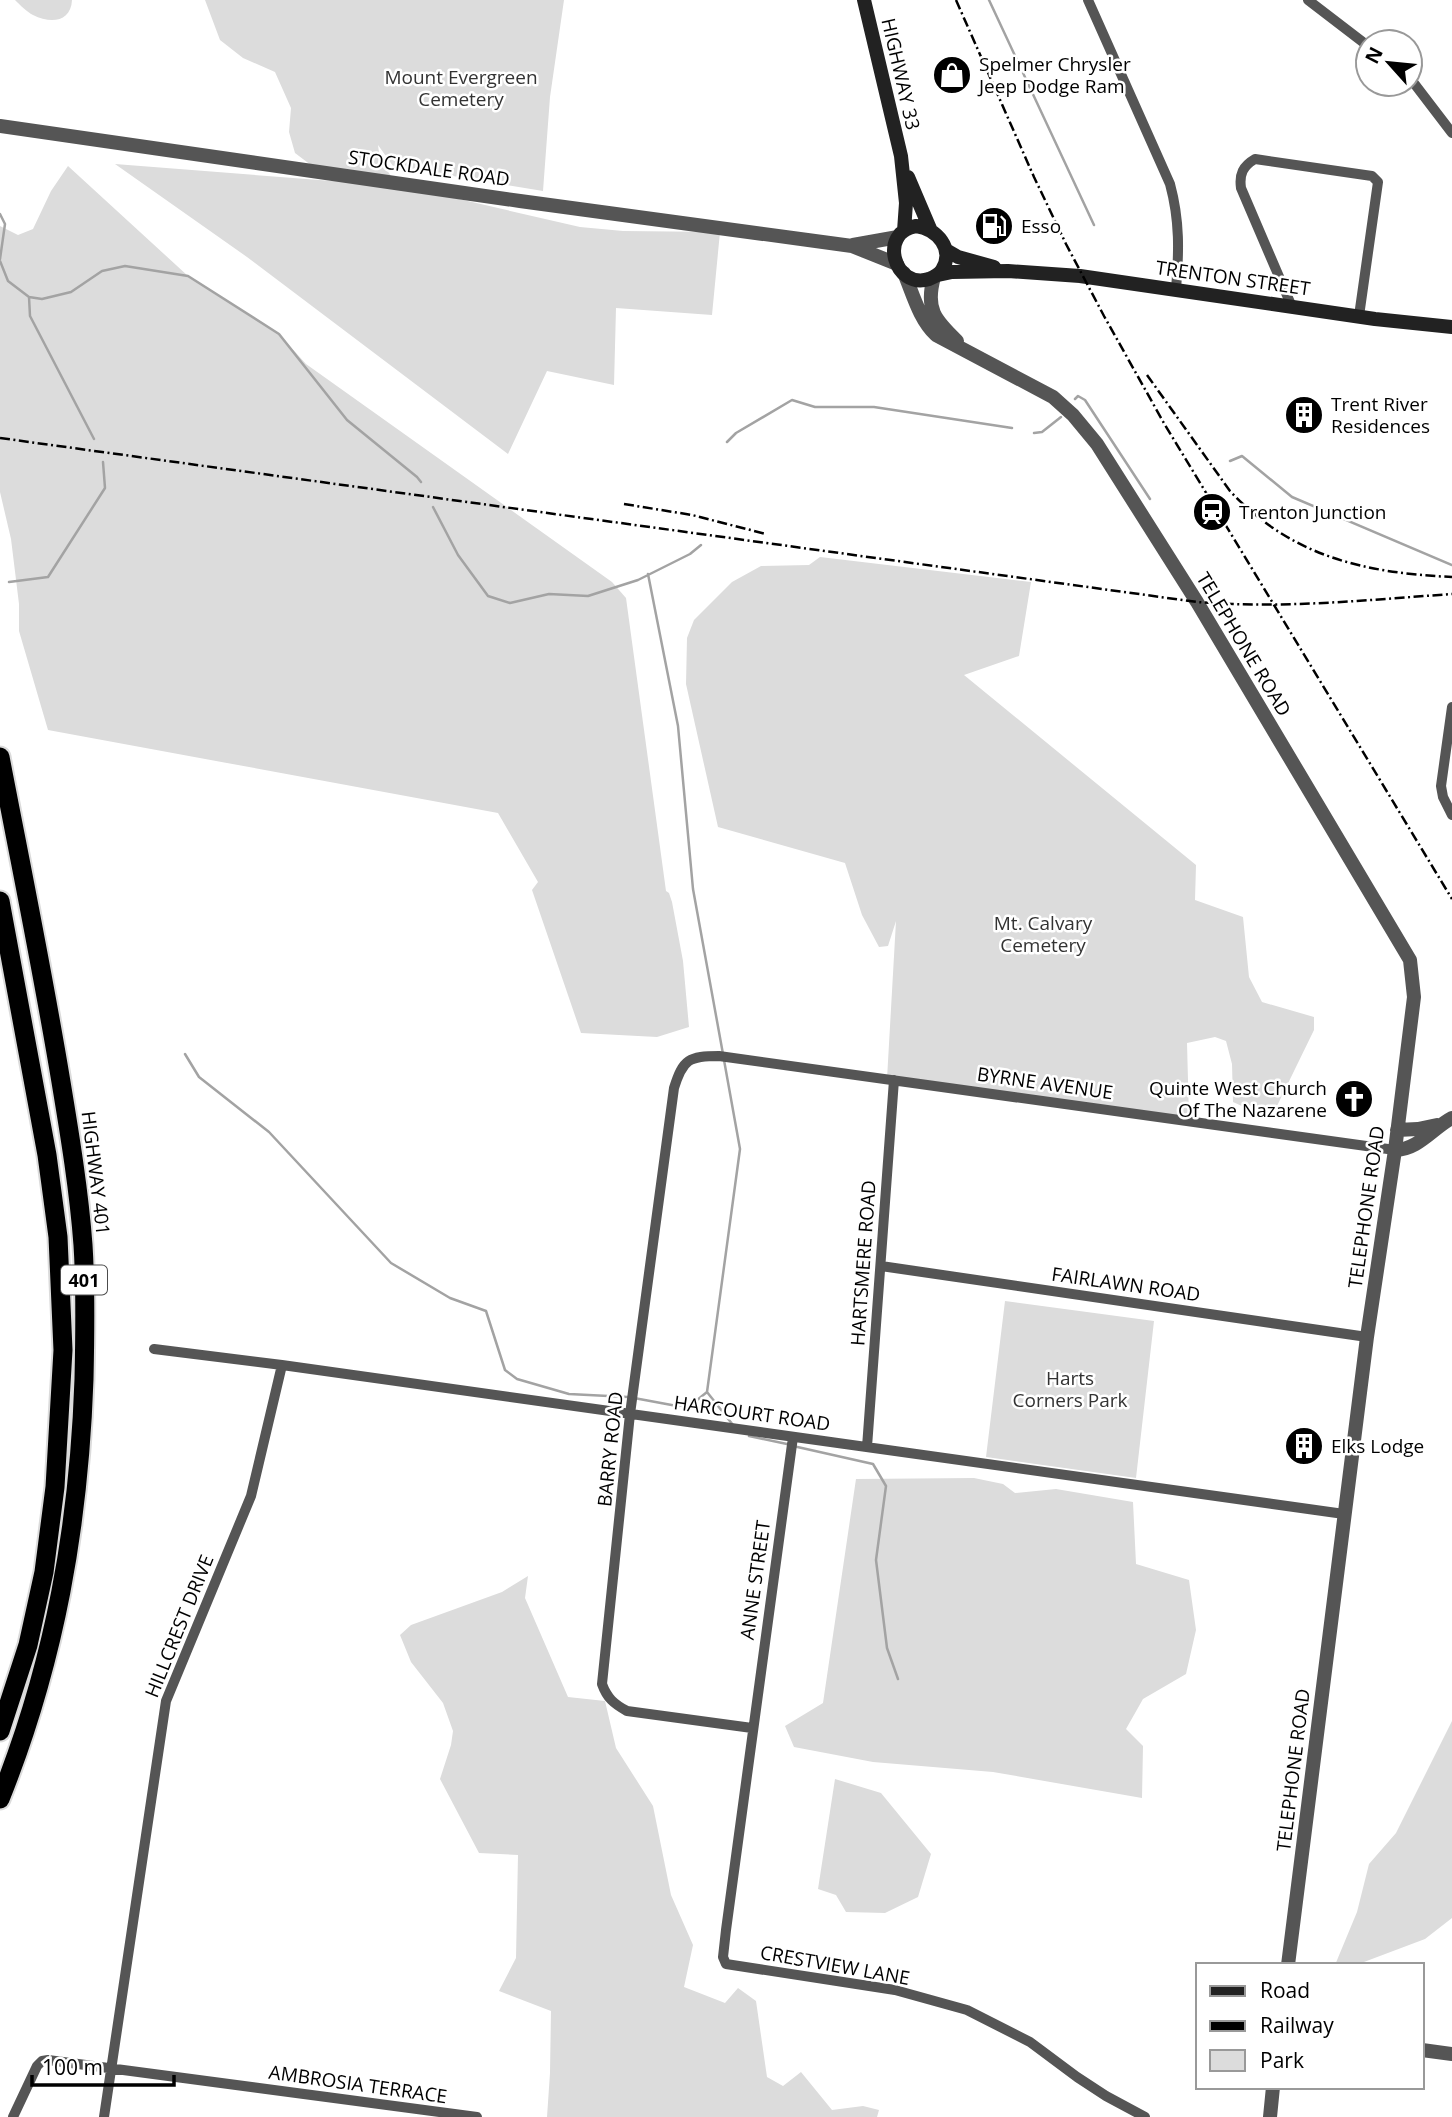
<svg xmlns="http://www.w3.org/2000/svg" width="1452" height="2117" font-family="'Open Sans',sans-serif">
  <rect width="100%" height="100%" fill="#fff"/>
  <path fill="#dcdcdc" d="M15,0H72C71,22 51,24 33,15C27,12 20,5 15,0Z
    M205,0H564L550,97L543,191L393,166L378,145C379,160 388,173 398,185L580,227L623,231L720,232L712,315L616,308L614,385L547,371L508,454L247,257L115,164L332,181L295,153L289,132L291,108L275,72L243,58L220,40Z
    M68,166L188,276L279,334L306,364L612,582L626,598L666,891L669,893L672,902L683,961L689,1027L657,1037L581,1033L532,890L538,882L498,813L48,730L19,631V604L11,539L0,492V226L18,235L33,229L51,191Z
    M820,557L1031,582L1019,656L964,675L1196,865L1195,900L1243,917L1249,977L1262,1002L1314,1017V1030L1276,1108L1264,1116L1233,1102L1232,1064L1226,1041L1215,1037L1187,1043L1189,1118L887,1079L896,921L888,946L879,947L862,915L845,863L718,827L686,684L687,638L694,620L732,582L761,566L809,565Z
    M1005,1301L1154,1321L1136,1478L986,1457Z
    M974,1478L1003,1484L1015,1493L1056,1489L1133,1502L1136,1564L1189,1580L1196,1630L1186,1674L1143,1699L1126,1729L1143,1746L1142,1798L993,1772L873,1762L794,1747L785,1726L823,1703L856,1479Z
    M528,1576L525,1598L568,1697L605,1701L616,1748L653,1806L671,1895L693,1945L684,1987L725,2003L738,1988L756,2001L767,2077L783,2086L801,2072L832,2110L863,2106L879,2110L877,2117H547L550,2073L551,2011L499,1991L516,1958L518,1855L479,1853L440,1779L451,1745L453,1731L443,1703L411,1662L400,1635L411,1625L502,1592Z
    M1452,1721V1918L1425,1939L1356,1965H1335L1357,1912L1369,1864L1396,1833Z
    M835,1779L881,1793L931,1854L918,1897L885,1913L846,1912L836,1895L818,1889Z"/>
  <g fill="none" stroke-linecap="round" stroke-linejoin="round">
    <path stroke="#a3a3a3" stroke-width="2.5" d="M989,0L1094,225
      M0,214L5,224L0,259
      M0,261L8,281L29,297L42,299L71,292L102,271L125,266L188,276L279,334L347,420L417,477L421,482
      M29,297L30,316L94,439
      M1075,399L1078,396L1085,400L1150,499
      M1034,433L1042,432L1061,417
      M727,442L736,433L792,400L815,407H874L1012,428
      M1230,461L1242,456L1292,497L1452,565
      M433,507L458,555L488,596L510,603L549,594L588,596L638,580L690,554L701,545
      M648,574L678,726L693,889L723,1054
      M9,582L48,577L105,488L103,462
      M185,1054L199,1077L269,1132L391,1263L450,1298L486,1311L505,1370L517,1379L569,1394L628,1397
      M707,1392L733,1425
      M634,1398L677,1406L691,1405L707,1392L740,1149L724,1060
      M749,1436L787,1444
      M793,1446L873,1464L886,1486L876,1560L887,1648L898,1679"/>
    <defs>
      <path id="motorway" d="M0,757C21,866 43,973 61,1082C70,1136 79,1191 83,1245C86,1290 85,1334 84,1379C79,1525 55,1662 0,1799
        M0,901L47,1155L58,1237L63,1350L55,1487L44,1572L28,1645L0,1731"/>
    </defs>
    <use href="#motorway" stroke="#dbdbdb" stroke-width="23"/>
    <path stroke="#555" stroke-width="10" d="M1088,0L1170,184C1180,221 1179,252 1176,289
      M1308,0L1368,46
      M1410,78L1452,133
      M1292,307L1241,188C1239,174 1243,166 1255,159L1372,176L1378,182L1359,316
      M1452,707L1441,786L1443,797L1452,815
      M881,1266L1367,1337
      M154,1349L282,1365L1344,1514
      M793,1437L726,1930L723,1957L726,1964L895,1990L967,2010L1030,2042L1077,2077L1106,2096L1145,2117
      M867,1447L894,1080
      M752,1728L627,1711C614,1704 607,1698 602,1684L630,1414L674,1088C683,1059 689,1056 719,1056L1395,1150
      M13,2117L37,2066L42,2061L48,2060L477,2117
      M104,2117L166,1701L251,1496L282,1365"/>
    <path stroke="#555" stroke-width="14" d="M0,126L520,201L852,246L897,264
      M853,245L898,237
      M904,273C913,294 919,319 936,335L1053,397L1073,415L1097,444L1197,602L1410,960L1414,997L1395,1150L1367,1337L1288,1965
      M934,277C925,309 935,320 957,341
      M1397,1130L1418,1129L1437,1125
      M1395,1150C1418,1150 1433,1128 1452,1118
      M1422,2050L1452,2054
      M1270,2117L1273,2087"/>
    <path stroke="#222" stroke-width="14" d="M864,0L901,156L906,203L904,231
      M908,177L931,231
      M916,226C937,229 955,249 942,270C939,275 934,277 929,279C894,290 878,232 916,226Z
      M946,250L958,257L994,267
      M938,275L952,272L1008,271L1080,276L1375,319L1452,327"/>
    <use href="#motorway" stroke="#000" stroke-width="19"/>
    <path stroke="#000" stroke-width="2.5" stroke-dasharray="10 3.5 2 3.5" stroke-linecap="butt" d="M956,0L1034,177L1066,244L1104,316L1165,425L1452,899
      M1147,375L1230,491C1292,557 1365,573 1452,577
      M0,438L1197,602C1282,609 1367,600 1452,594
      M624,504L692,515L766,534"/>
  </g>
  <defs>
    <symbol id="shop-disc" viewBox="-11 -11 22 22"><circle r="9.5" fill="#000" stroke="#fff"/><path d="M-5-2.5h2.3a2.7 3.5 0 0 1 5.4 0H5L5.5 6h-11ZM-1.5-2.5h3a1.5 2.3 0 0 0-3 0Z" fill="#fff"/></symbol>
    <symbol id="fuel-disc" viewBox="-11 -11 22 22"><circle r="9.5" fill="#000" stroke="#fff"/><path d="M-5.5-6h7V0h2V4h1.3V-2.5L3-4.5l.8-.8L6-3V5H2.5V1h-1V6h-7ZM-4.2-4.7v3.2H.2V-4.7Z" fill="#fff"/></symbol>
    <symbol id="building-disc" viewBox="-11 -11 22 22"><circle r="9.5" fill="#000" stroke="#fff"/><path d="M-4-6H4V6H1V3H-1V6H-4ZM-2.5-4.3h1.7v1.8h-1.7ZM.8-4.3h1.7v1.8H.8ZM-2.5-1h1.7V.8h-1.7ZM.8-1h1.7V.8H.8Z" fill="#fff"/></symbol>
    <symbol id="station-disc" viewBox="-11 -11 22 22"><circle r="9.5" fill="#000" stroke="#fff"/><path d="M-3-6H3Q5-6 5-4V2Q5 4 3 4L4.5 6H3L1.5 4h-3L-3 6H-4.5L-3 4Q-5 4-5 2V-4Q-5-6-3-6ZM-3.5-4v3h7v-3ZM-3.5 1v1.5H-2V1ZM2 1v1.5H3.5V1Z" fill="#fff"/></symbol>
    <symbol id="church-disc" viewBox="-11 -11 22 22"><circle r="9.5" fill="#000" stroke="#fff"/><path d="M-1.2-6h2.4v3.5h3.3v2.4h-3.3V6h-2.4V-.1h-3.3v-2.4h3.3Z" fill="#fff"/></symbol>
  </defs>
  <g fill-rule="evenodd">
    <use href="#shop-disc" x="930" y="53" width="44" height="44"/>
    <use href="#fuel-disc" x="972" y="204" width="44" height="44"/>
    <use href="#building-disc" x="1282" y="393" width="44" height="44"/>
    <use href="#station-disc" x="1190" y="490" width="44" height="44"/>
    <use href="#church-disc" x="1332" y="1077" width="44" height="44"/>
    <use href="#building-disc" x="1282" y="1424" width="44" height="44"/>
  </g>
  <g text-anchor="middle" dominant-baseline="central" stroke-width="5" stroke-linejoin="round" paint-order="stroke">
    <rect fill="#fff" stroke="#4c4c4c" stroke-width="2" x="61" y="1265.5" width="46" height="29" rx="5"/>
    <g font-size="18" font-weight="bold" fill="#000">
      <text x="84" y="1280">401</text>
    </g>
    <g font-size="19" fill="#000" stroke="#fff" text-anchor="start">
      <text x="979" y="64">Spelmer Chrysler<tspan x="979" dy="22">Jeep Dodge Ram</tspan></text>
      <text x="1021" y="226">Esso</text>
      <text x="1331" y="404">Trent River<tspan x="1331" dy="22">Residences</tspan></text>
      <text x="1239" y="512">Trenton Junction</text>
      <text x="1327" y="1088" text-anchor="end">Quinte West Church<tspan x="1327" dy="22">Of The Nazarene</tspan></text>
      <text x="1331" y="1446">Elks Lodge</text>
    </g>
    <g font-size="19" fill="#000" stroke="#fff">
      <text transform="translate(901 74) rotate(77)">HIGHWAY 33</text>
      <text transform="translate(429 168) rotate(8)">STOCKDALE ROAD</text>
      <text transform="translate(1233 278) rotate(8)">TRENTON STREET</text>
      <text transform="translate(1244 644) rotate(59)">TELEPHONE ROAD</text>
      <text transform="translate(1045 1083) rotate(8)">BYRNE AVENUE</text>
      <text transform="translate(96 1173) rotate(83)">HIGHWAY 401</text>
      <text transform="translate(1366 1207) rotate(-82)">TELEPHONE ROAD</text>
      <text transform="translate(863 1263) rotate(-86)">HARTSMERE ROAD</text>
      <text transform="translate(1126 1284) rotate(8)">FAIRLAWN ROAD</text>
      <text transform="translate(752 1413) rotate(8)">HARCOURT ROAD</text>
      <text transform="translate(610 1449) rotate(-84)">BARRY ROAD</text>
      <text transform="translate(755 1580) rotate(-82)">ANNE STREET</text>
      <text transform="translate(179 1626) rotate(-68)">HILLCREST DRIVE</text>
      <text transform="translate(1293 1770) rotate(-83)">TELEPHONE ROAD</text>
      <text transform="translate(835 1965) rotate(10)">CRESTVIEW LANE</text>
      <text transform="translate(358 2084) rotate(8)">AMBROSIA TERRACE</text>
    </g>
    <g font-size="19" fill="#333" stroke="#fff">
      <text x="461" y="77">Mount Evergreen<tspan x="461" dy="22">Cemetery</tspan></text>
      <text x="1043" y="923">Mt. Calvary<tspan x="1043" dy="22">Cemetery</tspan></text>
      <text x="1070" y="1378">Harts<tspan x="1070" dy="22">Corners Park</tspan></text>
    </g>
  </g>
  <rect x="1196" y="1963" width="228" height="126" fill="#ffffff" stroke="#999999" stroke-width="2"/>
  <rect x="1210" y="1986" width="35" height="10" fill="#222222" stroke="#999999" stroke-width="2"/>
  <text x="1260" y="1998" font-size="21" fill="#000000">Road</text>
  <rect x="1210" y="2021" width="35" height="10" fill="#000000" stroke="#999999" stroke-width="2"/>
  <text x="1260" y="2033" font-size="21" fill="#000000">Railway</text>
  <rect x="1210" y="2050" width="35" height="21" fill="#dcdcdc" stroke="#999999" stroke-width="2"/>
  <text x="1260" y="2068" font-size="21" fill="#000000">Park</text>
  <g transform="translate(1389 63) rotate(297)"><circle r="33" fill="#ffffff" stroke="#999999" stroke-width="2"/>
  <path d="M0-5L12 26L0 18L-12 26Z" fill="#000000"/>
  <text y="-10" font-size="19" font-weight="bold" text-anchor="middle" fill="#000000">N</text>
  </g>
  <path d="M32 2075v10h142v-10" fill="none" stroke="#000000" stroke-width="3.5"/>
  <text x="42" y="2075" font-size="21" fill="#000000" stroke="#ffffff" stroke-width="5" paint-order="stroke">100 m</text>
</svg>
